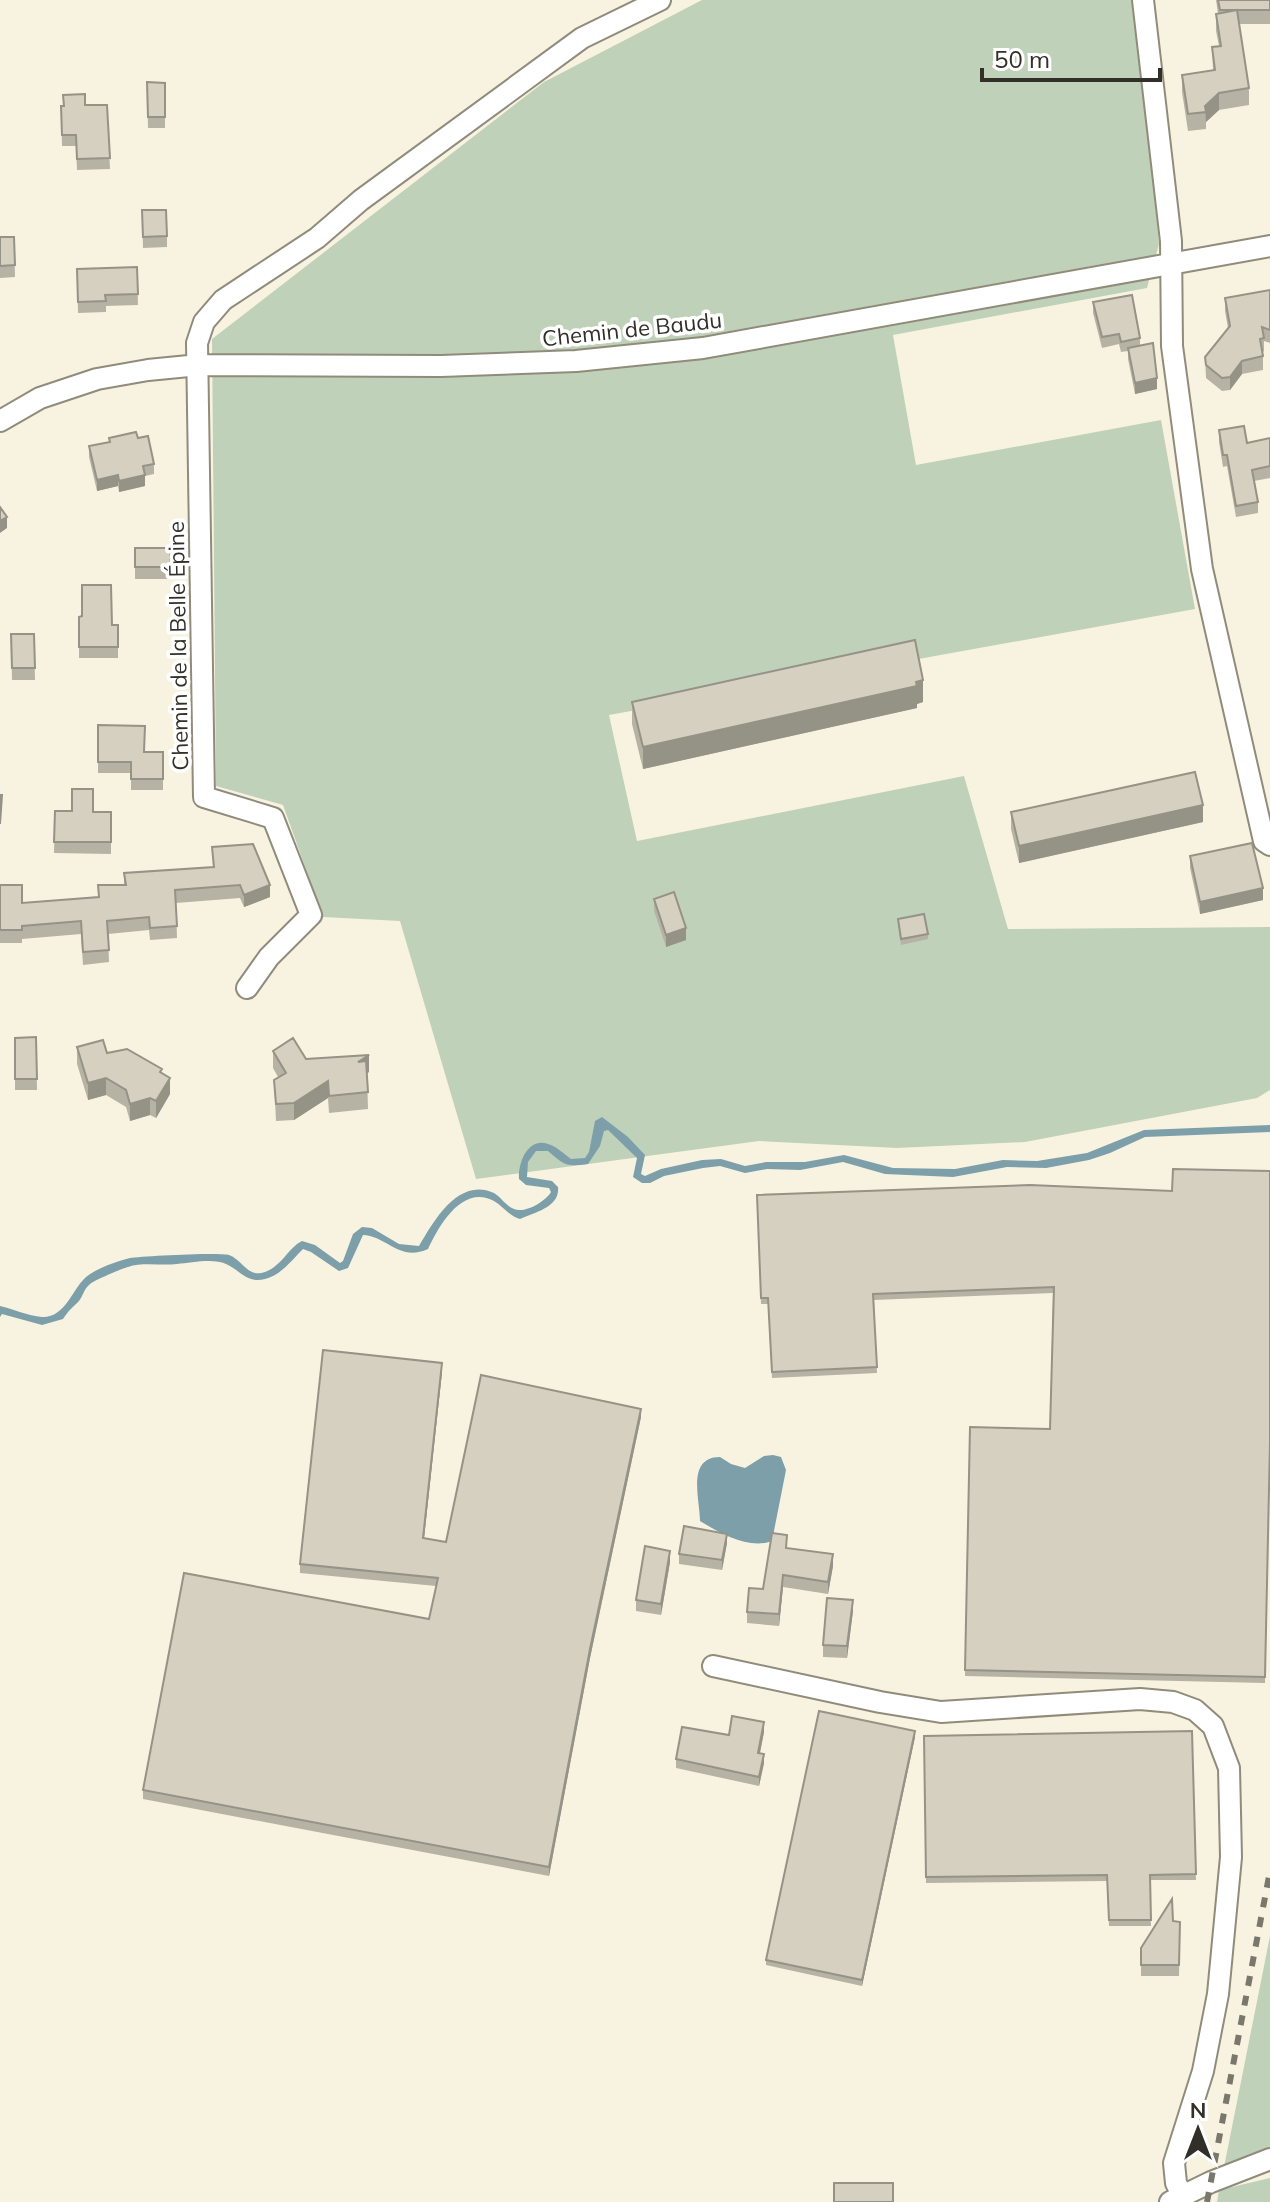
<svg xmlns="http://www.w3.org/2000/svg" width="1270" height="2202" font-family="Mulish,sans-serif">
  <rect width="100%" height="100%" fill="#f8f3e1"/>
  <path fill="#c0d1b9" d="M702,0H1138L1159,244L1147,288L893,335L916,465L1161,420L1195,609L609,715L637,841L964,776L1008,929L1270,927V1090L1257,1098L1025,1142L897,1148L759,1141L476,1179L400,921L323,917L283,805L216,786L212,339L544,82Z
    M1270,1936V2151L1224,2167Z
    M1270,2178V2202H1217L1219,2190Z"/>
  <path fill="#7c9fa9" d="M602,1117L628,1137L645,1155L641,1174L645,1176L661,1169L702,1160L721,1159L745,1166L766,1162H805L844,1155L893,1168L955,1169L1003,1160L1037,1161L1087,1153L1144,1130L1270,1125V1132L1145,1137L1110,1153L1089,1160L1046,1168L1007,1167L953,1177L885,1174L843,1162L800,1170L767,1169L745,1173L720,1166L703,1168L664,1176L650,1183H642L633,1177L637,1158L608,1130L604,1131L600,1146L588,1164C566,1167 564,1165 548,1151H536L528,1162L527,1177L552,1181L558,1187C560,1207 536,1212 520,1219C509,1216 504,1207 494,1201C462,1184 439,1226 428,1249C399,1262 387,1236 363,1235L348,1268L339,1271L311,1252L303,1249C291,1261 281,1275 265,1279C247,1284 240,1270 226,1264C213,1258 191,1263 177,1264C162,1266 142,1262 128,1267C121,1269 92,1281 89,1285C84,1289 83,1296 79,1301C73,1307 68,1311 63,1319L42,1325L2,1314L0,1317V1306C13,1309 28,1316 42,1317C65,1318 72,1290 85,1278C94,1269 118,1261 130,1258C141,1256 221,1252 229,1255C243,1260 247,1278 265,1272C282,1266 288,1248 302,1241L315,1245L340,1263L343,1261L353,1234L362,1227L372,1228L399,1244L419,1246C434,1221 458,1177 494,1193C501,1197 506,1206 514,1209C525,1214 546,1201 551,1192L549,1188L526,1185L519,1179C518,1164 527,1137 548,1144C556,1146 564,1154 571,1159L585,1158L589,1152L595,1121Z
    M773,1455L781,1457L786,1470L772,1541C749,1550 720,1533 700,1521C700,1500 686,1457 720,1457L731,1464L745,1468L764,1456Z"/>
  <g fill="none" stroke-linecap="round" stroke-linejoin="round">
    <defs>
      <path id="minor" d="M1143,0L1171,241L1172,346L1202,569L1264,841L1270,845
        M0,421L40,398L97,379L148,370L199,365L441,366L576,361L703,348L1270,246
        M247,988L269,957L311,915L273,818L204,797L197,343L204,322L223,300L317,238L361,200L582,38L660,0
        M713,1666L880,1702L941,1712L1140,1699L1173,1702L1195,1710L1213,1726L1229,1768L1231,1857L1218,1994L1203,2071L1174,2163L1176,2183L1182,2195
        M1170,2202L1211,2182L1270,2159"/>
    </defs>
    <use href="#minor" stroke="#908b7b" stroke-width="24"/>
    <use href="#minor" stroke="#fff" stroke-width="20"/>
    <path stroke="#7a776c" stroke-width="6" stroke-dasharray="10 10" stroke-linecap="butt" d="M1207,2202L1270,1871"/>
  </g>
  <path fill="#b7b3a4" d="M1216,0H1270V24H1239L1249,88V105L1219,110L1206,122V129L1188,131L1182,92V75L1213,70L1212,47L1219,46L1216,31V14H1218Z
    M147,82L165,83V128H148Z
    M63,95L85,105H107L110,169L77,170L76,146H62L61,106H63Z
    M142,210L167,236V247L143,248Z
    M0,237H14L15,277L0,278Z
    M137,267L138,305L106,306V312L78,313L77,269Z
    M1270,290V343L1264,341V351L1263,352V370L1242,374L1230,390L1222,391L1206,378L1205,357L1228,328L1225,311V298Z
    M1093,302L1140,338V346L1157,389L1135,394L1128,359V351L1121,352L1119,344L1102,348L1093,313Z
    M1219,430L1247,443L1270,438V478L1254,481L1258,502V513L1236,517L1227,466L1223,467L1219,442Z
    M109,438H138L154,464V474L145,476V486L119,492L118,486L97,491L89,457V446L109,442Z
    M135,548H170L171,579H135Z
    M79,617L112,625H118V658H79Z
    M11,634H34L35,680H12Z
    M632,702H923L917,704V708L643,769L632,724Z
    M98,725L144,752H163V790H131V773H98Z
    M55,811L111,812V854L54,853Z
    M1011,812L1203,822L1019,863L1011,829Z
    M212,847L270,897L244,907L240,898L176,903L177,938L150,940L149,930L108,934L109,962L83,965L81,934L22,939V943H0V885L22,903L98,897V885H124V873L213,867Z
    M1190,856L1263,900L1200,914L1190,868Z
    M654,899L686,940L666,947L654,911Z
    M898,919L928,934V939L901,945Z
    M36,1037L37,1090H15V1038Z
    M77,1047L107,1053L162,1072L170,1094L156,1118L150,1115L130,1121L126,1107L106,1095L88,1100L77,1064Z
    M273,1051L369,1072L367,1073L368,1109L329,1113L328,1098L294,1120L276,1121L274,1080L278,1077L273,1068Z
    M1030,1185L1270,1448L1265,1683L965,1676L970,1427L1050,1429L1053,1293L874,1300L877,1373L772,1378L768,1304H761L757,1195Z
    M442,1372L424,1539L446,1542L641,1417L590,1658L549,1876L143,1799V1790L429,1619L436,1586L300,1573V1564Z
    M727,1543L722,1570L679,1564V1554Z
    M787,1548L833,1566L828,1594L783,1587L779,1626L747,1623V1612L763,1589Z
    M670,1562L661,1615L636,1611V1600Z
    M853,1611L847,1658L823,1657V1645Z
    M1192,1731L1196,1880H1150L1151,1926H1109L1107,1881L926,1883L924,1736Z
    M764,1732L760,1753L764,1763L759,1786L676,1768V1759L729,1735Z
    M915,1737L862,1986L766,1965V1960Z
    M1173,1921L1180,1922L1179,1976H1141V1948Z"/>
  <path fill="#959286" d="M1219,93V110L1206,122L1205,106Z
    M1242,361V374L1230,390V377Z
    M1157,378V389L1135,394V383Z
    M118,475V486L97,491V480Z
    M145,475V486L119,492V481Z
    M7,517V528L0,533V521Z
    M923,680V702L917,704V708L643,769V747Z
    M1203,805V822L1019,863V846Z
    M270,885V897L244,907V895Z
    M1263,888V900L1200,914V902Z
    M686,928V940L666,947V935Z
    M369,1055V1072L358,1079V1062Z
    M106,1078V1095L88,1100V1083Z
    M170,1078V1094L156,1118V1101Z
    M328,1081V1098L294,1120V1103Z
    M150,1098V1115L130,1121V1104Z
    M442,1363V1372L423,1547V1538Z
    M641,1409V1417L590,1658L549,1876V1867L590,1649Z
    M727,1534V1543L722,1570V1560Z
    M670,1551V1562L661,1615V1604Z
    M833,1554V1566L828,1594V1582Z
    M783,1575V1587L779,1626V1614Z
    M853,1600V1611L847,1658V1646Z
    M764,1722V1732L758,1762V1753Z
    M915,1731V1737L862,1986V1980Z
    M764,1754V1763L759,1786V1777Z"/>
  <path fill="#d5d0bf" stroke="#959286" stroke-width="2" d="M1218,0H1270V10H1220Z
    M1237,10L1249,88L1219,93L1205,106L1206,112L1188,114L1182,75L1215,70L1212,47L1221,46L1216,14Z
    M147,82L165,83V117H148Z
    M85,94V105H107L110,158L77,159L76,135H62L61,106H64L63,95Z
    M142,210H166L167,236L143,237Z
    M0,237H14L15,265L0,266Z
    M137,267L138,294L105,295L106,301L78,302L77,269Z
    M1270,290V330L1262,327L1264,338L1260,339L1263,356L1242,361L1230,377L1222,378L1206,365L1205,357L1230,326L1225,298Z
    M1132,295L1140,338L1121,342L1119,334L1102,337L1093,302Z
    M1153,343L1157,378L1135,383L1128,348Z
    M1244,426L1247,443L1270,438V466L1252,470L1258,502L1236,506L1227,455H1223L1219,430Z
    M136,432L138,438L148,436L154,464L143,466L145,475L119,481L118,475L97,480L89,446L110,442L109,438Z
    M0,507L7,517L0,521Z
    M135,548H170L171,567H135Z
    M82,585H111L112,625H118V647H79V617L82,616Z
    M11,634H34L35,668H12Z
    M915,640L923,680L916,682L917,686L643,747L632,702Z
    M98,725L145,726L144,752H163V779H131V762H98Z
    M1195,772L1203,805L1019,846L1011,812Z
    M72,789H93V812H111V842H54L55,811H72Z
    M0,795H2L0,824Z
    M1252,843L1263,888L1200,902L1190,856Z
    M253,844L270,885L244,895L240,885L175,890L177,926L150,928L149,917L107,921L109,950L83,952L81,921L22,926V930H0V885H22V903L99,897L98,885H126L124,873L214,867L212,847Z
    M674,892L686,928L666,935L654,899Z
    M924,914L928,934L901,939L898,919Z
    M36,1037L37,1079H15V1038Z
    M293,1038L306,1059L369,1055L358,1062L366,1061L368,1092L329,1096L328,1081L294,1103L276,1104L274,1080L286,1073L273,1051Z
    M103,1040L107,1053L127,1049L162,1069L160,1072L170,1078L156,1101L150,1098L130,1104L126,1090L106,1078L88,1083L77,1047Z
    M1173,1169L1270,1171V1442L1265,1677L965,1670L970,1427L1050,1429L1054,1287L873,1294L877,1367L772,1372L768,1298H761L757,1195L1030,1185L1172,1191Z
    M323,1350L442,1363L423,1538L446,1542L481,1375L641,1409L590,1649L549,1867L143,1790L184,1573L429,1619L438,1578L300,1564Z
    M684,1526L727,1534L722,1560L679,1554Z
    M772,1533L787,1535L786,1548L833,1554L828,1582L783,1575L779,1614L747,1612L749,1588L763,1589Z
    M645,1546L670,1551L661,1604L636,1600Z
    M827,1598L853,1600L847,1646L823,1645Z
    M819,1711L915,1731L862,1980L766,1960Z
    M732,1716L764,1722L758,1753L764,1754L759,1777L676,1759L682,1727L729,1735Z
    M1192,1731L1196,1874L1150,1875L1151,1920H1109L1107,1875L926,1877L924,1736Z
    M1172,1899L1173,1921L1180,1922L1179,1965H1141V1948Z
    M834,2183H893V2202H834Z"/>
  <g text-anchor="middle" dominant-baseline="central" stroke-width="7" stroke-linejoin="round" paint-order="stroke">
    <g font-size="22" fill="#312f28" stroke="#fff">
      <text transform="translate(632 329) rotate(-6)">Chemin de Baudu</text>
      <text transform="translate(178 646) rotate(-91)">Chemin de la Belle Épine</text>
    </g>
  </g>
  <g transform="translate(1198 2130)" stroke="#ffffff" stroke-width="6" paint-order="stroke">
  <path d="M0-6L14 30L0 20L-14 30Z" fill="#312f28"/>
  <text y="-12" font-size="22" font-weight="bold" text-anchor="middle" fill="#312f28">N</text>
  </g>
  <path d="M982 68v12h178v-12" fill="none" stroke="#312f28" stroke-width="4"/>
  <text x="994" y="68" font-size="24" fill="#312f28" stroke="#ffffff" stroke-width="6" paint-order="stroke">50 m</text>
</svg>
